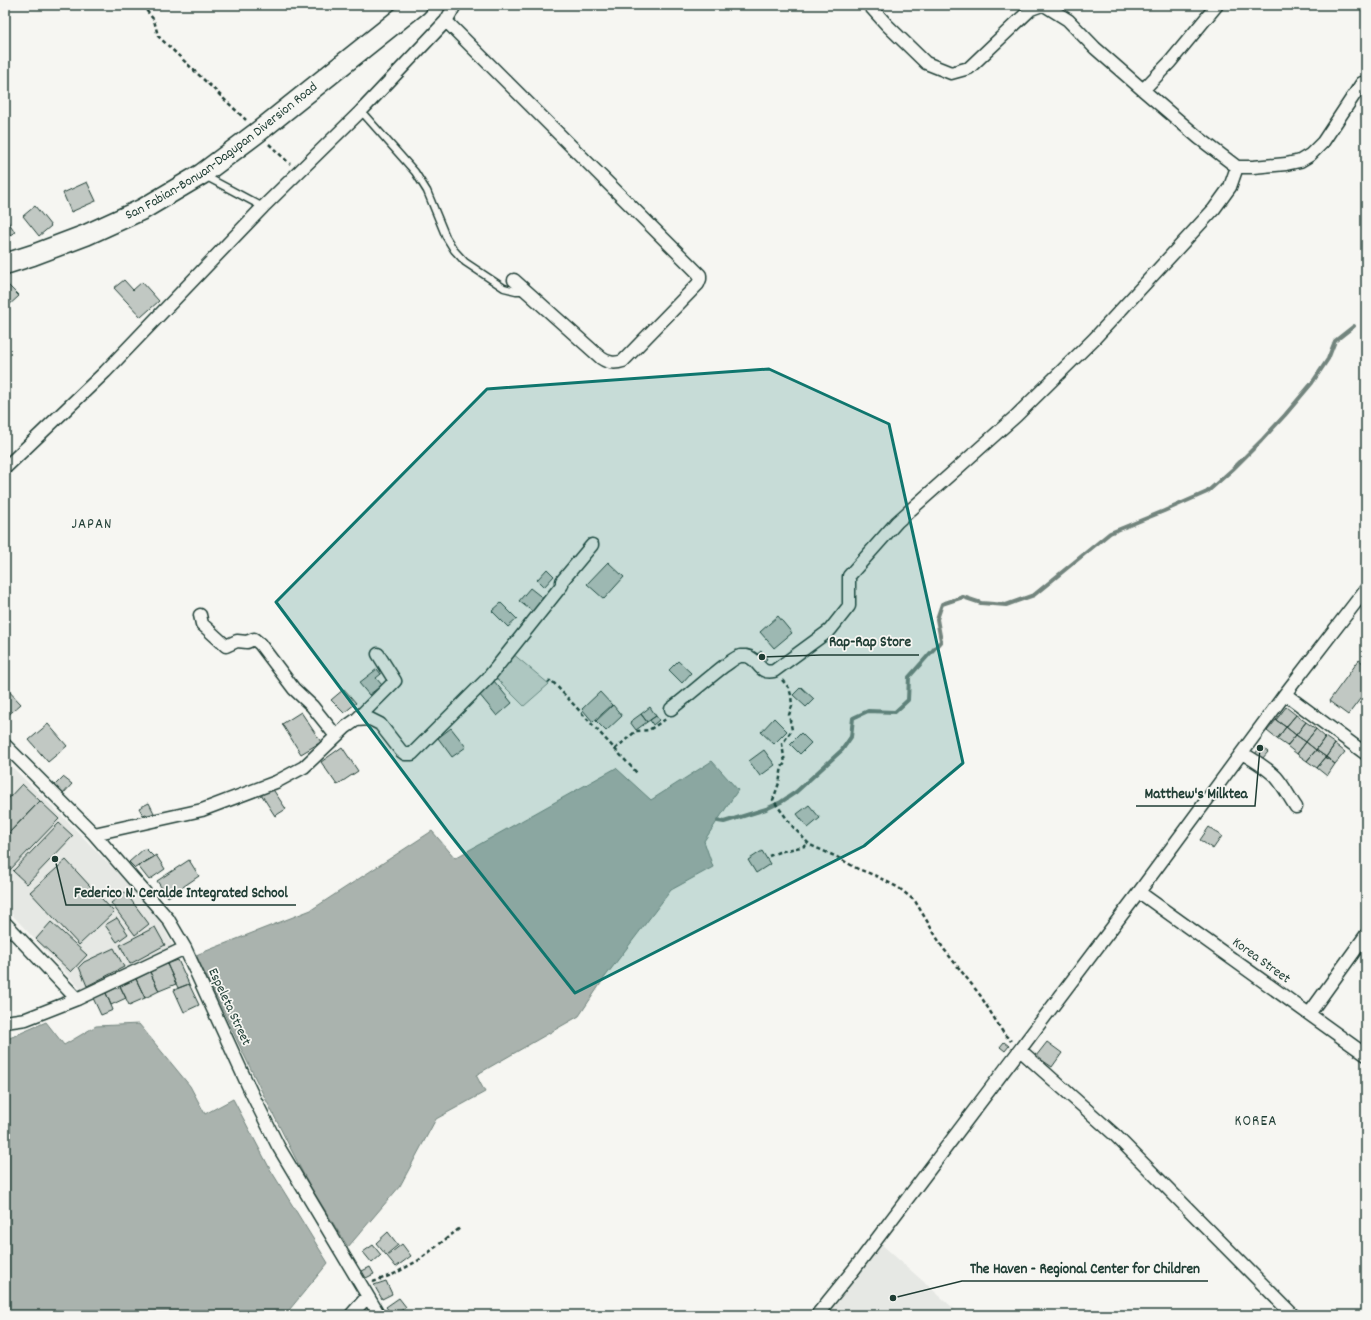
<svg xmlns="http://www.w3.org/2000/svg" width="1371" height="1320" font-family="Dekko,sans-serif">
  <rect width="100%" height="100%" fill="#f6f6f2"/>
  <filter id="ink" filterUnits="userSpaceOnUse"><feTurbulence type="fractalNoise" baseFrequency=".025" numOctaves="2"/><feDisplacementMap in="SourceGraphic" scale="8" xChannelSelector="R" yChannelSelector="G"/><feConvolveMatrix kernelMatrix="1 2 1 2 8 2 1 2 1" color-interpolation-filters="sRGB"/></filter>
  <g filter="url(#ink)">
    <path fill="#e6e8e4" d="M5,760L80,834L128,884L162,924L173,947L84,993L5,907Z
      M880,1243L961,1315H823Z"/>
    <path fill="#d6dbd6" stroke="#7a8c85" d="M506,648L549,684L524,706L488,670Z"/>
    <path fill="#aab3ae" stroke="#72847d" d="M712,761L738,790L704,841L713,867L671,890L605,977L579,1016L476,1075L485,1092L436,1119L400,1186L348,1247L308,1183L260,1088L196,955L311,910L432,831L455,858L616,768L651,800Z
      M46,1022L64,1045L96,1026L139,1024L190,1086L205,1114L233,1099L270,1169L328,1263L285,1315H5V1040Z"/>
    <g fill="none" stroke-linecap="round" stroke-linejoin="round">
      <path stroke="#72847d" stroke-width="4" d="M718,821L724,822L766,809L781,802L796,792L842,750L851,737L853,718L868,711L895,712L908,700L909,677L941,641L937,619L942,604L963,597L981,603L1006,605L1034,595L1110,533L1164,511L1207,492L1233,469L1261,441L1285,415L1312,383L1328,359L1335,341L1354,326"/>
    </g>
    <path fill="#c1c8c3" stroke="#1f3d34" d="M87,182L96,201L71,212L63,193Z
      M35,206L51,226L39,236L23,216Z
      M5,217L15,232L5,238Z
      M124,280L133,290L142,282L159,301L141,317L114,288Z
      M8,285L19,296L7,307L5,305V287Z
      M608,562L624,577L604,599L587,584Z
      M547,569L554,576L544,587L537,580Z
      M530,588L544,599L533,612L519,601Z
      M501,603L517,619L508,627L492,611Z
      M778,616L792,633L774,648L760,632Z
      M761,651L767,659L762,663L756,655Z
      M1359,660L1366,665V691L1348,715L1329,701Z
      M678,661L691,673L682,683L669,670Z
      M377,669L381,674L376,678L382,685L369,695L359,683Z
      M494,681L512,703L497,716L479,694Z
      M5,687L21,704L5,718Z
      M801,687L814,699L806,707L793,695Z
      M344,689L356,703L344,713L331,700Z
      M600,692L612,705L593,722L582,709Z
      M613,705L622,716L606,731L596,721Z
      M650,707L656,716L647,722L641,714Z
      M1286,707L1296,715L1286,727L1276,720Z
      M301,712L321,742L301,754L282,724Z
      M641,714L647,722L636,730L630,722Z
      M1296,715L1306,722L1296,735L1286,727Z
      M656,716L659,720L653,725L650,720Z
      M774,718L787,731L774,744L761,732Z
      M1276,720L1286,727L1277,739L1267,731Z
      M1306,722L1316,729L1306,742L1296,735Z
      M48,724L67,746L48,762L29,740Z
      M1286,727L1296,735L1287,746L1277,739Z
      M451,728L466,747L452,757L438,738Z
      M1316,729L1325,737L1316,750L1306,742Z
      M801,733L811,743L800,754L790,744Z
      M1296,735L1306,742L1297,754L1287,746Z
      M1325,737L1335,744L1326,757L1316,750Z
      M1306,742L1316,750L1307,761L1297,754Z
      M1335,744L1345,752L1335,764L1326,757Z
      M1261,746L1268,752L1262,759L1255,754Z
      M342,747L358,771L337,785L321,762Z
      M764,750L775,765L760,776L749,761Z
      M1316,750L1326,757L1317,768L1307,761Z
      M1326,757L1335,764L1327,776L1317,768Z
      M63,777L72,784L63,794L54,786Z
      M22,784L40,801L5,837V802Z
      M272,788L286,809L275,816L261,794Z
      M40,801L59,819L6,874L5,837Z
      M149,803L154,813L148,816L146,814L143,815L139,808Z
      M809,805L820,818L808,828L797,814Z
      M59,823L73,836L27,884L13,871Z
      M1209,827L1222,836L1213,849L1200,840Z
      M145,848L154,857L135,868L129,862Z
      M762,851L770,864L756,873L748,860Z
      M156,855L165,869L149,880L138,866Z
      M66,860L114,912L79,945L30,892Z
      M189,860L199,876L168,897L157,881Z
      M125,892L149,924L135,935L111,903Z
      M117,918L128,934L117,942L105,925Z
      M51,922L87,955L71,972L36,939Z
      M155,927L165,945L130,964L120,945Z
      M114,948L124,967L87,986L79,967L84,962Z
      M178,960L189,984L178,988L167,964Z
      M167,964L176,984L159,991L150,972Z
      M150,972L159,991L145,998L136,979Z
      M136,979L145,998L129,1005L120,986Z
      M189,984L199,1005L184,1012L174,990Z
      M120,986L126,998L111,1005L106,993Z
      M106,993L113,1010L101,1015L93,998Z
      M1004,1042L1009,1046L1005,1051L1000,1047Z
      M1047,1042L1062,1053L1052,1067L1036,1056Z
      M388,1232L398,1245L386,1255L376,1243Z
      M402,1244L411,1256L396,1267L387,1256Z
      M373,1245L381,1255L372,1263L363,1252Z
      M370,1267L374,1274L366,1278L362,1271Z
      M386,1281L392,1294L382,1299L374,1285Z
      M399,1298L406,1307L395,1315H392L386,1307Z"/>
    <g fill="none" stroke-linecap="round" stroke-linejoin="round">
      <defs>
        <path id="lane" d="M361,111L415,172L427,191L446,237L454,250L465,262L504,288L516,291H526
          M205,176L263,207"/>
        <path id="street" d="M869,5L887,25L926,63L951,73L969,68L1031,9L1042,5
          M1044,5L1068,20L1095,48L1143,90L1199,138L1237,167H1253L1286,164L1300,161L1310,155L1323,142L1362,83
          M446,21L700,275V279L698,284L623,361C614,364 608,363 601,358L514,280
          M1143,90L1170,62L1217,5
          M5,468L105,372L263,207L361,111L446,21L455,5
          M200,615L202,624L226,646L237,641L247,642L254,639L260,644L294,689L312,706L336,736
          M1285,694L1366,754
          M671,709C689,695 706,680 724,666C729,663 734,658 740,656C742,656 744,656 746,656C759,658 758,675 774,671L830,630L849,606V576L897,522L1016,416L1094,339L1214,209L1230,187L1237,167
          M356,720L395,681L378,654
          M5,745L94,834L168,919L185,948L251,1092L278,1146L379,1315
          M1242,753C1254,760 1266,767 1276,777C1284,786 1289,797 1296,807
          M94,834L202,810L276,782L304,767L346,727L356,720L370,719L380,724L401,751L405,754H412L488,678L562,585V581L592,545
          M1139,892L1366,1055
          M5,923L77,999L26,1019L5,1022
          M77,999L185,948
          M1309,1014L1366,935
          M1020,1050L1116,1136L1293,1315
          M351,1315L367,1297
          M817,1315L855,1268L1139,892L1285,694L1366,589"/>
        <g id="primary">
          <path id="s1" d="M5,264L33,255L86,235L143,209L202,174L258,132L417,5"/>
        </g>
      </defs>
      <use href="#lane" stroke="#1f3d34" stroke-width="9"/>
      <use href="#street" stroke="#1f3d34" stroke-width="15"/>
      <use href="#primary" stroke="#1f3d34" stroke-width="23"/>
      <path stroke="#1f3d34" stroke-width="2.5" stroke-dasharray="4 3" stroke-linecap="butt" d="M142,5L154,20L158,36L246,120
        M269,144L290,164
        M782,680L789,688L791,695L792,706L789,715L792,730L782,744L785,763L782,767L779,783L773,800L793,827L810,845L837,857L858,869L874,875L899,888L915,901L943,948L980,995L1004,1034L1011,1041
        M548,683L551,680L637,773
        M615,749L636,731L649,730L666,719
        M769,856L779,852L809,845
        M373,1282L394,1274L419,1260L460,1228"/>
      <use href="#lane" stroke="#f6f6f2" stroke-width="6"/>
      <use href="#street" stroke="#f6f6f2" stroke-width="12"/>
      <use href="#primary" stroke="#f6f6f2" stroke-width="20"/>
    </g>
  </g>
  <path fill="#0f766e" fill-opacity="0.2" stroke="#0f766e" stroke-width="3" stroke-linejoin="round" d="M769,369L889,424L963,763L864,846L575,993L448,832L276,602L487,389Z"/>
  <g text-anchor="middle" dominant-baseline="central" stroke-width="3.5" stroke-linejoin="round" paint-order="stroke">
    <g font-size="14" fill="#1f3d34" stroke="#f6f6f2">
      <text stroke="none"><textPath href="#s1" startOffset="246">San Fabian-Bonuan-Dagupan Diversion Road</textPath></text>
      <text transform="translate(1261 961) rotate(36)">Korea Street</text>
      <text transform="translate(229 1007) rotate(65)">Espeleta Street</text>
    </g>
    <g font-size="15" letter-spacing="1" fill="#1f3d34" stroke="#f6f6f2">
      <text x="92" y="525">JAPAN</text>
      <text x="1256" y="1122">KOREA</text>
    </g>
  </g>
  <path fill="none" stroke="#1f3d34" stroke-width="1.5" d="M762 657L821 655H919M1260 748L1255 806H1136M55 859L66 905H296M893 1298L962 1281H1208"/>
  <g fill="#1f3d34" stroke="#f6f6f2" stroke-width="1.5">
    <circle cx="762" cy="657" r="4"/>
    <circle cx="1260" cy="748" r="4"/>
    <circle cx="55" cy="859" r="4"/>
    <circle cx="893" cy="1298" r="4"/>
  </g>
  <g font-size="15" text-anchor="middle" font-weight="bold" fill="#1f3d34" stroke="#f6f6f2" stroke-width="3.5" stroke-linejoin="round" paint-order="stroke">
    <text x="870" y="646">Rap-Rap Store</text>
    <text x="1196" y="798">Matthew's Milktea</text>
    <text x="181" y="897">Federico N. Ceralde Integrated School</text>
    <text x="1085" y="1273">The Haven - Regional Center for Children</text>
  </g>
  <rect width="1371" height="1320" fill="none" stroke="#f6f6f2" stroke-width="20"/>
  <rect x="10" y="10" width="1351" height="1300" fill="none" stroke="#1f3d34" stroke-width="1.5" filter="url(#ink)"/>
</svg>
